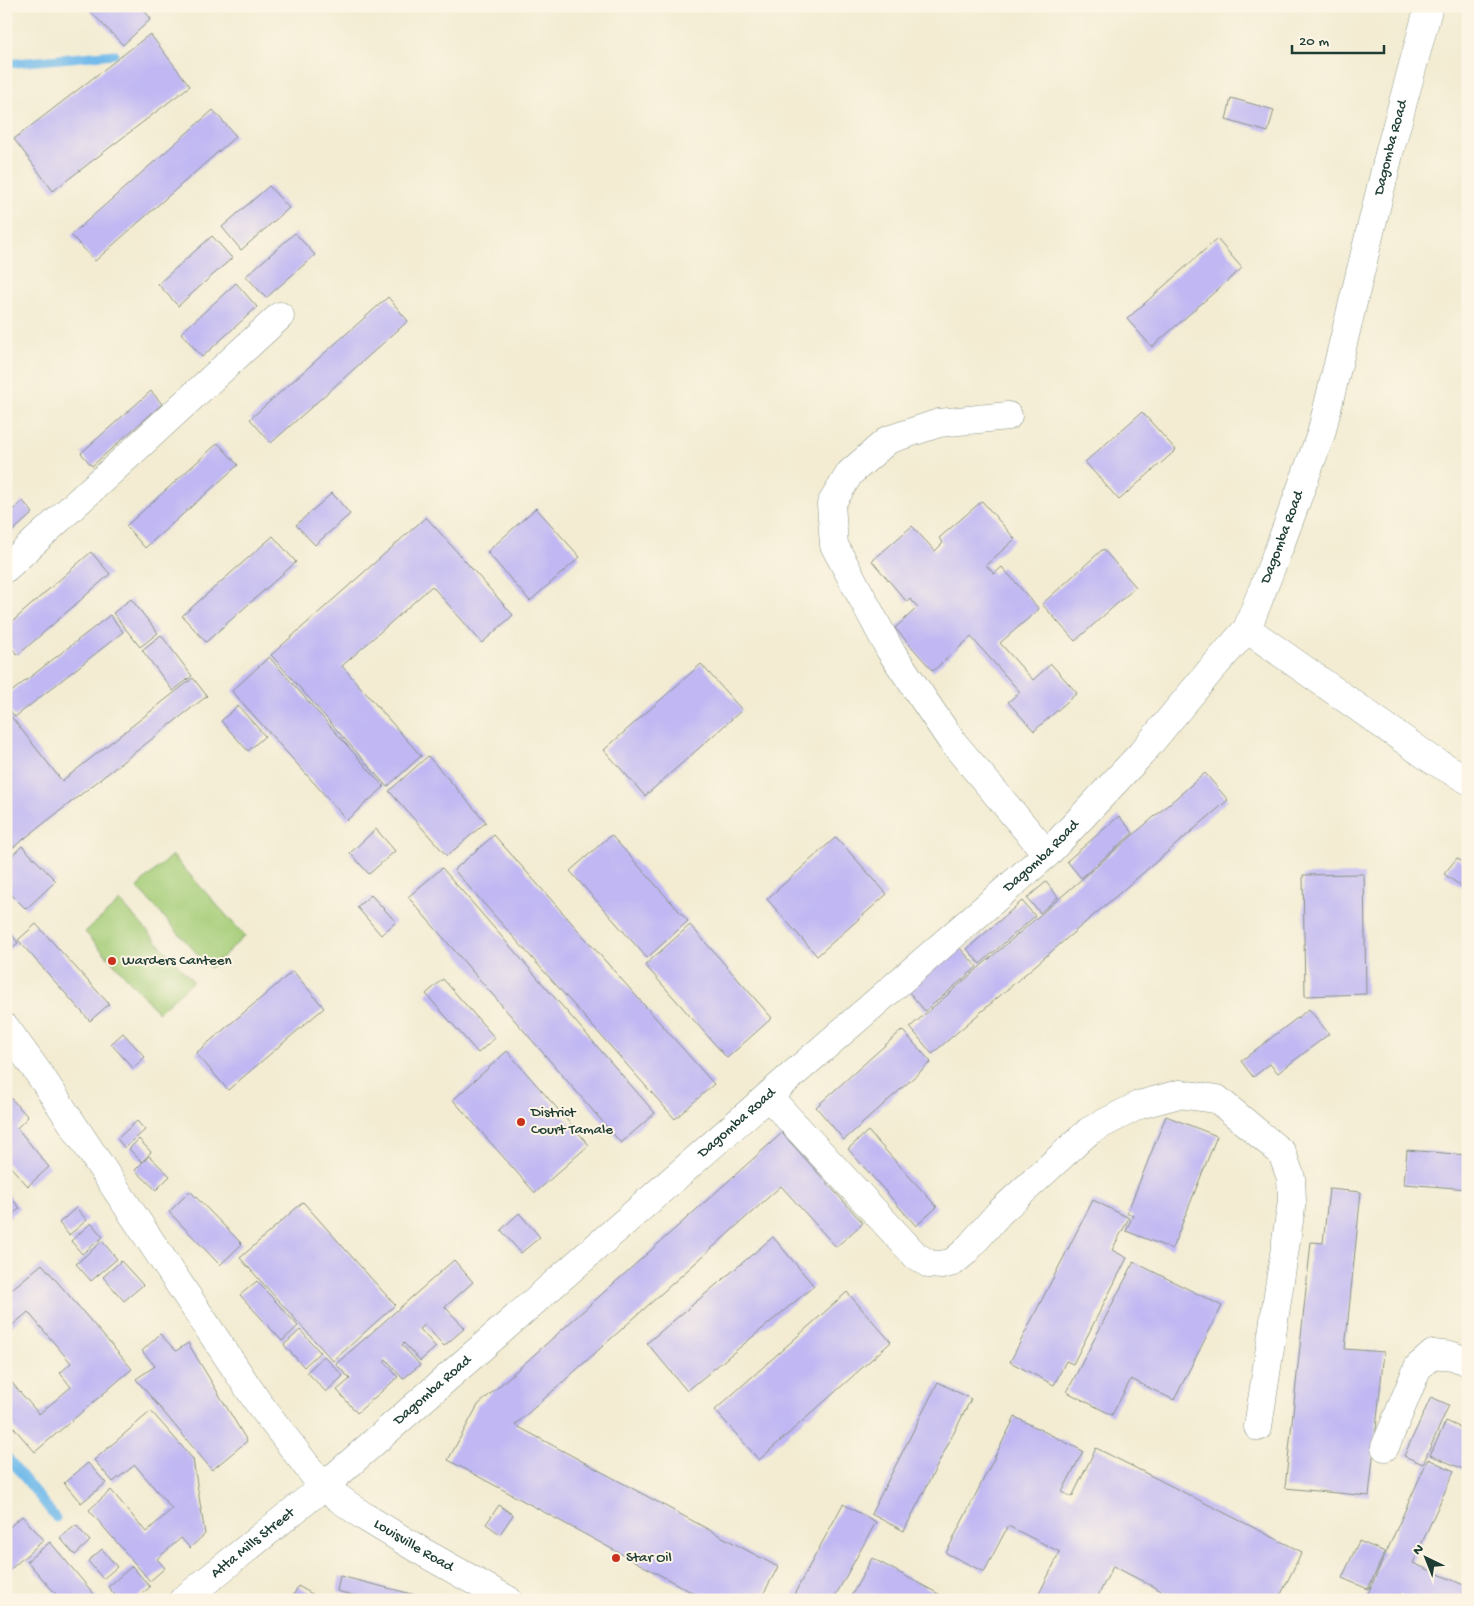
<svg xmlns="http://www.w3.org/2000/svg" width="1474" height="1606" font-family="'Gochi Hand',sans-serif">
  <rect width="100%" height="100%" fill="#fcf5e5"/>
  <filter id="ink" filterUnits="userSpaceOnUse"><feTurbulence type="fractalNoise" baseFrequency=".02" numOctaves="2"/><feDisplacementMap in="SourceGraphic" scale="10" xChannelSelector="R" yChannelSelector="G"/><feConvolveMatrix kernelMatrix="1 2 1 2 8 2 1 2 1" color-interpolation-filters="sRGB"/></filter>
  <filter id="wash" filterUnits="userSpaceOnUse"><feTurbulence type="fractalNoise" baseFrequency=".0096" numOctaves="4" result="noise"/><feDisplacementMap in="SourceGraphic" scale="20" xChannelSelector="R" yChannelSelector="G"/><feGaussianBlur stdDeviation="1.12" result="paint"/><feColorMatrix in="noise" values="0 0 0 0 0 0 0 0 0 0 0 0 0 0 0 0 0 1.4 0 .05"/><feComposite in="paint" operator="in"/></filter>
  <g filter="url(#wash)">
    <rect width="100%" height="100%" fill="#f3ecd3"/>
    <path fill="#a5cd78" stroke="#628556" d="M172,855L245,936L210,968L137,887Z
      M120,901L193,981L158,1012L85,932Z"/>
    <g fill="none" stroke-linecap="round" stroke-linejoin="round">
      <path stroke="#73bbeb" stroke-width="9" d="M6,64L114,54
        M6,1455L56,1518"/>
    </g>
    <g id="blocks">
      <path fill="#c0b7f3" d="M85,6H141L151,19L123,45Z
        M150,34L190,86L53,191L14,139Z
        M1231,98L1274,110L1268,132L1226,120Z
        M213,110L236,136L95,261L71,235Z
        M269,186L289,208L241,250L222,227Z
        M295,233L315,255L266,298L246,276Z
        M212,236L232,258L178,306L158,284Z
        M1217,239L1242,268L1152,347L1127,319Z
        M236,283L257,307L202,357L181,333Z
        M388,297L408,321L271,443L250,419Z
        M151,391L162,404L92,466L81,453Z
        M1142,412L1176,450L1119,500L1085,462Z
        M218,443L238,465L145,548L126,526Z
        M332,493L350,514L315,545L296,525Z
        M23,501L33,513L6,537V516Z
        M982,501L1015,539L986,565L994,574L1002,567L1039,609L1000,643L1033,680L1051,664L1077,693L1034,731L1008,702L1020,692L971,637L933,671L895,628L918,607L910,599L907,602L872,561L912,526L935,551L943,543L939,538Z
        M536,508L580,557L530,601L487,552Z
        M426,517L513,615L482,643L432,586L342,666L421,756L387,787L271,655Z
        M273,536L296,562L206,642L182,616Z
        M1103,549L1136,587L1075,641L1042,604Z
        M91,552L110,574L18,655L6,642V627Z
        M131,599L158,633L140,647L113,613Z
        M110,615L123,632L15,717L6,705V696Z
        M161,635L192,676L173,691L142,650Z
        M269,657L384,787L347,820L232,691Z
        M701,664L742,710L645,796L604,750Z
        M193,678L207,696L6,853V710L62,781Z
        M238,706L265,736L248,751L221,721Z
        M428,756L486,822L447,856L389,791Z
        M1205,773L1228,800L932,1054L910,1027Z
        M1119,816L1133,833L1081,878L1067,861Z
        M376,829L395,851L369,874L350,853Z
        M494,835L714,1084L675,1119L454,870Z
        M611,835L688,921L647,958L570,871Z
        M836,837L887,894L817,956L767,899Z
        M22,846L56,881L26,909L6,889V861Z
        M1457,858L1468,866V891L1444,874Z
        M442,868L655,1113L621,1143L408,897Z
        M1357,874H1364L1366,994L1305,996L1303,875Z
        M1046,882L1058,897L1040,913L1027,898Z
        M371,895L396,922L381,935L357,907Z
        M1022,901L1035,916L980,964L967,949Z
        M36,924L109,1004L90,1021L18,940Z
        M690,925L772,1018L727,1058L645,965Z
        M6,926L18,943L6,952Z
        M959,947L977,967L925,1011L908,991Z
        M293,971L324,1008L228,1090L196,1053Z
        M443,979L495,1038L478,1053L426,994Z
        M1309,1009L1329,1034L1278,1073L1270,1064L1253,1077L1241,1061Z
        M902,1030L931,1062L844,1140L816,1107Z
        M123,1033L145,1057L133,1068L111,1044Z
        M507,1051L589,1145L535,1193L453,1100Z
        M10,1097L28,1117L17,1128L49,1167L28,1186L6,1162V1101Z
        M1166,1116L1217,1136L1172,1249L1126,1231L1133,1215L1127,1213Z
        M137,1121L145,1130L125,1148L117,1139Z
        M868,1131L937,1207L916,1226L848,1149Z
        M782,1133L863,1223L836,1247L781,1186L515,1425L778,1567L760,1600H706L448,1460L478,1405Z
        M139,1139L151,1152L142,1162L129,1149Z
        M1407,1150L1468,1155V1189L1404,1184Z
        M149,1156L170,1176L156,1190L135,1170Z
        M1329,1189L1361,1192L1345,1349L1384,1352L1369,1496L1285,1488L1311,1242L1323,1243Z
        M190,1191L242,1244L220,1265L169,1212Z
        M6,1192L20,1208L6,1220Z
        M1093,1200L1129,1218L1112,1250L1127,1258L1073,1364L1066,1361L1054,1385L1010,1362Z
        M303,1202L395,1305L333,1361L240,1258Z
        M76,1208L87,1220L69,1235L59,1223Z
        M519,1213L540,1237L521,1253L501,1230Z
        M91,1223L103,1237L82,1254L71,1241Z
        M773,1237L814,1286L687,1391L647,1343Z
        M102,1241L117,1259L91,1281L76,1264Z
        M454,1260L473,1282L445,1307L465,1328L444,1346L425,1325L420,1329L436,1347L420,1361L404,1343L402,1345L420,1365L403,1379L386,1359L384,1361L398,1377L357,1413L337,1390L350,1379L336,1364Z
        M121,1261L143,1285L124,1301L103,1277Z
        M1134,1262L1222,1306L1174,1400L1131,1379L1112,1415L1067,1392Z
        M42,1264L132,1369L35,1452L6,1419V1376L39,1414L71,1387L60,1373L71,1363L28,1312L6,1331V1294Z
        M257,1281L298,1326L282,1341L240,1295Z
        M847,1292L891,1342L759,1460L715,1410Z
        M300,1330L320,1352L304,1367L284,1345Z
        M160,1334L176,1351L188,1343L247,1441L212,1470L136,1379L155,1366L142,1351Z
        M324,1356L343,1376L326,1392L307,1372Z
        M938,1382L971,1399L904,1531L871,1514Z
        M1431,1397L1449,1405L1423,1464L1404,1456Z
        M151,1411L193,1459L205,1534L190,1548L181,1538L157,1559L165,1568L150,1581L89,1510L111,1490L146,1532L172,1509L135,1465L113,1482L94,1460Z
        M1015,1417L1083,1451L1062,1492L1072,1497L1096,1448L1302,1552L1278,1600H1179L1113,1566L1096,1600H1036L1060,1552L1008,1526L984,1572L946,1553Z
        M1446,1421L1468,1431V1471L1430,1455Z
        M1428,1459L1454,1471L1413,1563L1466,1586L1460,1600H1413L1399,1594L1396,1600H1365Z
        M88,1463L106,1483L81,1503L64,1483Z
        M843,1504L876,1522L833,1600H791Z
        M499,1505L513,1515L500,1534L486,1524Z
        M22,1516L44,1540L6,1573V1530Z
        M76,1525L90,1541L75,1555L60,1538Z
        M1359,1541L1385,1552L1368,1589L1342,1578Z
        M50,1542L99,1600H61L27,1561Z
        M102,1549L117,1567L103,1579L88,1561Z
        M872,1558L950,1600H849Z
        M132,1566L150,1587L135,1600H119L108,1587Z
        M340,1576L416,1595L414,1600H371L337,1591Z
        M298,1586L323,1600H291Z"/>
    </g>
  </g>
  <g filter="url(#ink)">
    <use href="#blocks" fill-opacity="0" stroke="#899484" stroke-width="1"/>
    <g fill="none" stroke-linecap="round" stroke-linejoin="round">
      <defs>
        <g id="minor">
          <path d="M1008,416L939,423L888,440L850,473L831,504L834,545L890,650L951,740L1047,854"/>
          <path d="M6,568L280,316"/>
          <path d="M1247,629L1431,759L1468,780"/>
          <path id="s1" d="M6,1028L42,1078L257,1401L323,1487L365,1517L421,1551L508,1600"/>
          <path d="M768,1096L916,1256L929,1264L942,1265L953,1262L965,1252L999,1213L1089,1131L1139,1105L1179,1094L1217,1099L1282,1153L1291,1178L1292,1201L1258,1427"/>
          <path d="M1385,1447L1418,1367L1433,1354L1453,1356L1468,1362"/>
          <path id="s2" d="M183,1600L323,1487L768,1096L1047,854L1141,754L1210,671L1247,629L1279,548L1321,434L1390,150L1429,6"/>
        </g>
      </defs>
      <use href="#minor" stroke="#899484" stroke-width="29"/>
      <use href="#minor" stroke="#fff" stroke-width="28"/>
    </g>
  </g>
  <g fill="#c8321e" stroke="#fcf5e5" stroke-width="2">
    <circle cx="112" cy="961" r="5"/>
    <circle cx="521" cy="1122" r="5"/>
    <circle cx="616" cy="1558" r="5"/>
  </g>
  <g text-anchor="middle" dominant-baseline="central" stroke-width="4" stroke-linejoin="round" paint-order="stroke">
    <g font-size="15" fill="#1f3d34" stroke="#fcf5e5">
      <text stroke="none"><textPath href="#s2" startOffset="1946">Dagomba Road</textPath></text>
      <text stroke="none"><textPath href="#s2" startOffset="1541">Dagomba Road</textPath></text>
      <text stroke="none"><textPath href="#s2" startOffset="1136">Dagomba Road</textPath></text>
      <text stroke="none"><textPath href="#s2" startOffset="731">Dagomba Road</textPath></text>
      <text stroke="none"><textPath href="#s2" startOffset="326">Dagomba Road</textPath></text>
      <text stroke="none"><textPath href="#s2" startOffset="90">Atta Mills Street</textPath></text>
      <text stroke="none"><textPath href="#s1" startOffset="666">Louisville Road</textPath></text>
    </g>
    <g font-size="15" fill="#1f3d34" stroke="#fcf5e5" text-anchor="start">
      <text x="122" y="961">Warders Canteen</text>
      <text x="531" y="1113">District<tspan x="531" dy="17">Court Tamale</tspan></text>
      <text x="626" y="1558">Star Oil</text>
    </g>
  </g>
  <rect width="1474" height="1606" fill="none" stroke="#fcf5e5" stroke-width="25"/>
  <g transform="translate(1426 1558) rotate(317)" stroke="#fcf5e5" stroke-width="4" paint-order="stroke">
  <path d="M0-4L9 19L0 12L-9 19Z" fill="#1f3d34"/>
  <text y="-8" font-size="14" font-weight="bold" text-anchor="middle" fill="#1f3d34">N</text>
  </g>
  <path d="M1292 45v8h92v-8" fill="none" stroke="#1f3d34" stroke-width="2.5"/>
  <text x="1299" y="45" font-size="15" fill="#1f3d34" stroke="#fcf5e5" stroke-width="4" paint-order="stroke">20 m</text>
</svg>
